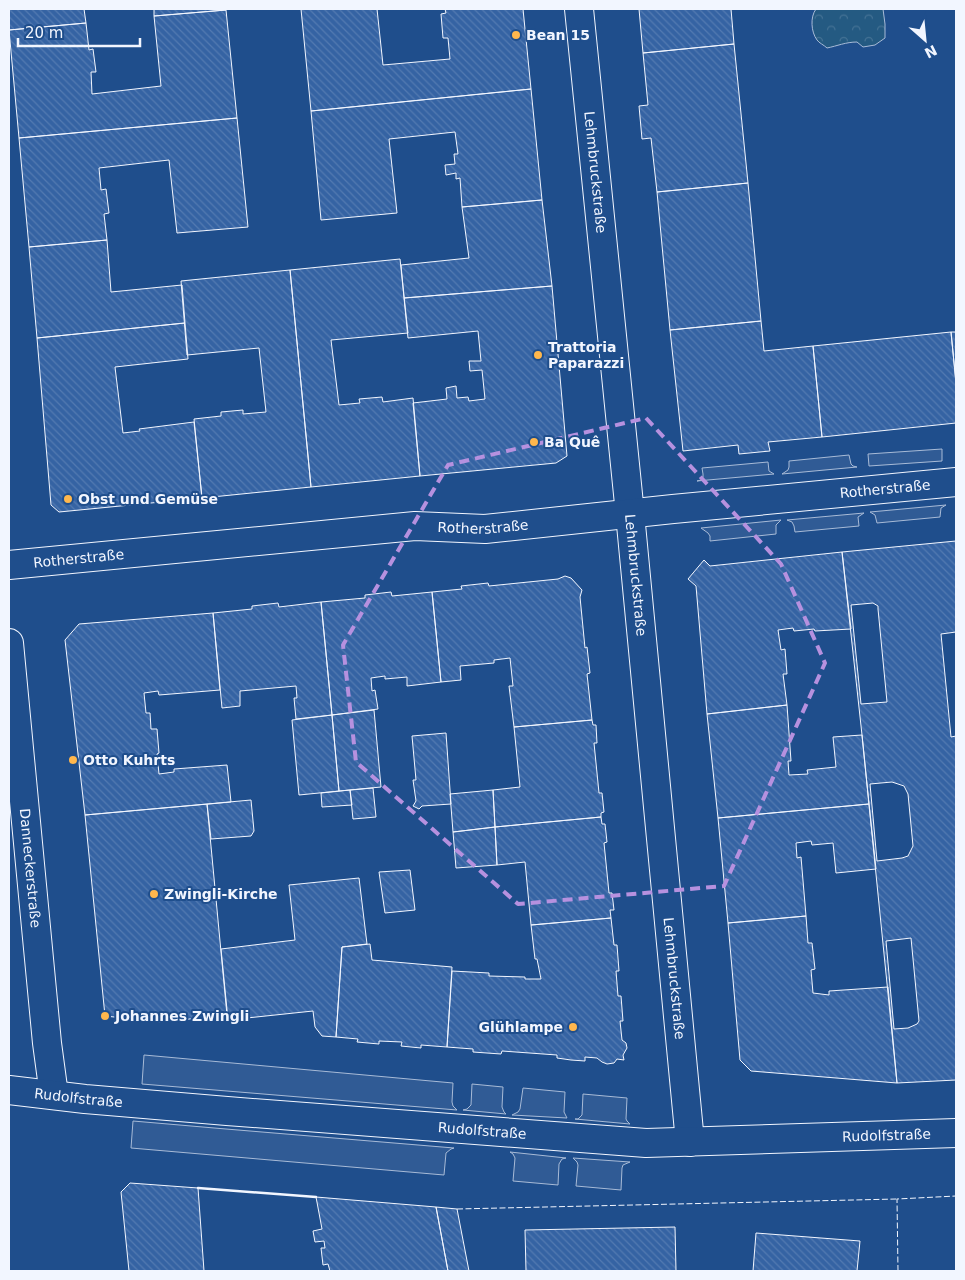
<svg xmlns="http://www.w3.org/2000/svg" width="965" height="1280" font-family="'DejaVu Sans',sans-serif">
  <defs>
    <pattern id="forest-crowns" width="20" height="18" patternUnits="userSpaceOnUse" patternTransform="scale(1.25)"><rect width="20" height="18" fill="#245a82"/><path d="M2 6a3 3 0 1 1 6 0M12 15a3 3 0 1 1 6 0" fill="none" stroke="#447295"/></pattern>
    <pattern id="building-back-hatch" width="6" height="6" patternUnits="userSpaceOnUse" patternTransform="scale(1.25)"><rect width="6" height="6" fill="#3563a3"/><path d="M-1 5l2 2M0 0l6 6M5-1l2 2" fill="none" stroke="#537ab1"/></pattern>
  </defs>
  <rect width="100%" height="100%" fill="#1f4e8c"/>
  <path fill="url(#forest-crowns)" stroke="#a8bbd7" d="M816,9H883L885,24V38L875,45L863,47L857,42C846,42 837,46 827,48C824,45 819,43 817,40C811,32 810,17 816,9Z"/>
  <path fill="#305b95" stroke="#a8bbd7" d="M942,449V461L869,466L868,454Z
    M849,455L851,464L853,466L857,467L782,474L788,470L789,467V461Z
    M768,462L769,471L774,474L697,481L701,480L703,477V474L702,468Z
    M946,505L941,508L940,517L877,523L875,515L870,512Z
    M864,513L858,517L859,526L795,532L794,526L792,522L787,520Z
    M781,520L776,525V534L710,541V536L708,533L701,528Z
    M144,1055L453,1083L452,1102L453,1106L457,1110L142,1084Z
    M472,1084L503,1087L502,1107L504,1112L506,1114L463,1110L467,1109L471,1105Z
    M523,1088L565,1092L564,1112L567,1118L512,1115L518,1112L520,1109Z
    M583,1094L627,1098L626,1119L627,1121L630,1124L575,1119H578L582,1115Z
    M133,1121L226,1129L454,1148L451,1149L446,1153L444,1175L131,1148Z
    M510,1152L566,1158L562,1159L559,1164L558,1185L513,1181L515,1158L513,1154Z
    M573,1158L630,1162L623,1165L622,1168L621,1190L576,1186L578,1165L577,1162Z"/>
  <path fill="url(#building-back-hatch)" stroke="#f2f6ff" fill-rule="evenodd" d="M9,9H84L86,23L9,30Z
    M154,9H226V10L154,16Z
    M301,9H377L383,65L450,59L448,38H443L441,14L446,13L445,9H523L531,89L311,111Z
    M639,9H731L734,44L643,53Z
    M226,10L237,118L19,138L9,30L86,23L89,50L93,49L96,72H91L92,94L161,86L154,16Z
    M734,44L748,183L657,192L651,138L642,139L639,106L648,105L643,53Z
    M531,89L542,200L462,207L460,178L456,179V173L446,175L445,165L455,164L454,154H458L455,132L389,139L397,213L321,220L311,111Z
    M237,118L248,227L177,233L169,160L99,168L101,190L106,189L109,213L104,214L107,240L29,247L19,138Z
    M748,183L761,321L670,330L657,192Z
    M542,200L552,286L404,298L401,265L469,258L462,207Z
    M107,240L111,292L182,285L185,323L37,338L29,247Z
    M400,259L408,333L331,340L339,405L360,403L359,399L382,397L383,402L413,398L420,476L311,487L290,270Z
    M290,270L311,487L202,498L194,419L221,416V412L243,410V414L266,412L259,348L187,355L181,281Z
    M552,286L567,456L556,463L420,476L413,403L447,399L446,388L456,386L457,398L468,397L469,401L485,399L482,370L470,371L469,361H481L478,331L408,338L404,298Z
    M761,321L764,351L813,346L822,437L768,442L770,451L739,454L738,445L683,451L670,330Z
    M185,323L188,359L115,367L123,433L140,431L139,429L194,422L202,498L59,512L51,505L37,338Z
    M951,332L956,383V423L822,437L813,346Z
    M951,332H956V383Z
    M956,541V632L941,634L951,737L956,736V1080L897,1083L862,735L842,552ZM873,603L878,606V609L887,702L861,704L851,605ZM892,782L904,786L908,794L913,846L908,856L902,858L877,861L870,784ZM911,938L919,1021L917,1024L908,1028L894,1029L886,941Z
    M842,552L851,629L815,631L814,629L794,631L793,628L778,630L781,650L785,649L787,674H783L787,705L707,714L696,586L688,579L704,560L710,566Z
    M565,576L571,578L582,590L580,597L585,648L587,647L590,673L587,674L592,720L514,727L509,686H513L510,658L494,660V663L460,666L461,680L441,682L432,592L462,589L461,586L488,583L489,586L558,579Z
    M391,592L392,596L432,592L441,682L407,686V677L385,679V676L371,678L372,691L375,690L378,709L332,715L321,602L365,598V595Z
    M321,602L332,715L296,719L294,698H297L296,686L240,691V706L222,708L213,613L252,609V606L278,603L279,607Z
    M213,613L220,690L159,695L158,691L144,693L146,713H150L151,729H157L159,753L157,754L159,774L174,772V769L227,765L231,802L85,815L65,640L79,624Z
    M787,705L791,761H788L789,775L808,774L807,770L836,767L833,737L862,735L869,804L718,818L707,714Z
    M374,710L381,787L339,791L332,715Z
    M332,715L339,791L299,795L292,720Z
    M592,720L593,725H596L597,743H594L599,793H602L604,812L601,813V817L495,827L493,790L520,787L514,727Z
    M446,733L451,804L422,806L419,809L413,806L416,801L413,780H416L412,736Z
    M373,788L376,817L353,819L350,790Z
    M350,790L352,805L322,807L321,793Z
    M493,790L495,827L453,832L450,794Z
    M251,800L254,831L251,836L211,839L207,804Z
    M207,804L227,1015L161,1022L105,1016L85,815Z
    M869,804L876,869L836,873L833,843L812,845L811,841L796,843L797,858L801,857L806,916L728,923L718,818Z
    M601,817L602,824H605L607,842L604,843L609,893H612L614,910H610L611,918L531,925L525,862L497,865L495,827Z
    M495,827L497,865L456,868L453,832Z
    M410,870L415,910L385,913L379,872Z
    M359,878L367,944L342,947L336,1037L322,1036L315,1027L313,1011L228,1020L221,949L295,940L289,885Z
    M806,916L808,943H812L815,969L811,970L813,993L829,995V991L888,987L897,1083L751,1071L740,1060L728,923Z
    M611,918L614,945H617L619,971H616L618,996H621L623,1021H620L622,1040L626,1043L627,1048L623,1055L624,1060L617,1059L614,1063L607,1064L602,1062L597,1058L585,1057V1061L571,1060L557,1058V1055L502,1051L501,1054L473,1052V1049L447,1047L452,971L489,973V976L525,977V979H541L537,959H535L531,925Z
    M370,944L372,960L452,967L447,1047L421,1045V1048L401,1046L402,1042L379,1041V1044L357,1042L358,1039L336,1037L342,947Z
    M130,1183L198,1188L204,1271H129L121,1192Z
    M316,1197L436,1207L448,1271H330L328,1264L323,1265L321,1248H325L324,1241L315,1242L313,1231L322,1229Z
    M436,1207L457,1209L469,1271H448Z
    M675,1227L676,1271H526L525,1230Z
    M756,1233L860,1241L857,1271H753Z"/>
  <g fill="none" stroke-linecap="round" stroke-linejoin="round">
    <defs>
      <g id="pedestrian">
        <path id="s1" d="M9,643L47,1043L54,1095"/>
      </g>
      <g id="minor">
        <path id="s2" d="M579,9L630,514L690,1142"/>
        <path id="s3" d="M9,565L415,526L485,529L673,509L956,482"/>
        <path id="s4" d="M9,1090L85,1099L227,1111L646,1143L956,1133"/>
      </g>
    </defs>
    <use href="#pedestrian" stroke="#f2f6ff" stroke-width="30"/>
    <use href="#minor" stroke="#f2f6ff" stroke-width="30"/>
    <use href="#pedestrian" stroke="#1f4e8c" stroke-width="28"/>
    <use href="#minor" stroke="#1f4e8c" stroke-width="28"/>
    <path stroke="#f2f6ff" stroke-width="1" stroke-dasharray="6 2.5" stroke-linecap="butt" d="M457,1209L897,1199
      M898,1271L897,1199L956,1196"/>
    <path stroke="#f2f6ff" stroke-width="2.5" d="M198,1188L316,1197"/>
  </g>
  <path fill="none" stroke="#b691df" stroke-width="4" stroke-dasharray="10 6" stroke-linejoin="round" d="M646,418L781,564L825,663L724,886L518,904L356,762L343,645L448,465Z"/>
  <g fill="#ffb74d" stroke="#1f4e8c" stroke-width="2">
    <circle cx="516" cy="35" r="5"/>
    <circle cx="538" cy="355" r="5"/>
    <circle cx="534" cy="442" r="5"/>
    <circle cx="68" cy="499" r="5"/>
    <circle cx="73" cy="760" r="5"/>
    <circle cx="154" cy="894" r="5"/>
    <circle cx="105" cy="1016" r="5"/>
    <circle cx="573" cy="1027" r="5"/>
  </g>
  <g text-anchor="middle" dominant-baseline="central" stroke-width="4" stroke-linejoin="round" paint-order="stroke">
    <g font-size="14" font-weight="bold" fill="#f2f6ff" stroke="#1f4e8c" text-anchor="start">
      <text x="526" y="35">Bean 15</text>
      <text x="548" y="347">Trattoria<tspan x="548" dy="16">Paparazzi</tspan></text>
      <text x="544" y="442">Ba Quê</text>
      <text x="78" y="499">Obst und Gemüse</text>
      <text x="83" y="760">Otto Kuhrts</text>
      <text x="164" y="894">Zwingli-Kirche</text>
      <text x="115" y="1016">Johannes Zwingli</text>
      <text x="563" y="1027" text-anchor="end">Glühlampe</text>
    </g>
    <g font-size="14" fill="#f2f6ff" stroke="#1f4e8c">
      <text stroke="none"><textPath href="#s2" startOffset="164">Lehmbruckstraße</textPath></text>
      <text stroke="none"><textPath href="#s3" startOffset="880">Rotherstraße</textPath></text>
      <text stroke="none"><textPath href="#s3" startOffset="476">Rotherstraße</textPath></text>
      <text stroke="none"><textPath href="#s3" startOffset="70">Rotherstraße</textPath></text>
      <text stroke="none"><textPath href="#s2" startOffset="569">Lehmbruckstraße</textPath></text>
      <text stroke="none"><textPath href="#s1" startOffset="226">Danneckerstraße</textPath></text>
      <text stroke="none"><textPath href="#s2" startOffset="974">Lehmbruckstraße</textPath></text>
      <text stroke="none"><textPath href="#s4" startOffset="70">Rudolfstraße</textPath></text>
      <text stroke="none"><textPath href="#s4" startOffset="475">Rudolfstraße</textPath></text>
      <text stroke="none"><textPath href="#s4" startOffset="880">Rudolfstraße</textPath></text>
    </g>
  </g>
  <rect width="965" height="1280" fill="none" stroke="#f2f6ff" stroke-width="20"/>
  <g transform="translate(925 40) rotate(153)" stroke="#1f4e8c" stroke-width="4" paint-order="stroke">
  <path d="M0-4L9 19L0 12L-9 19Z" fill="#f2f6ff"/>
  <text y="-8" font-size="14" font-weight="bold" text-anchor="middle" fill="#f2f6ff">N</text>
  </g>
  <path d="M18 38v8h122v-8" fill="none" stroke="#f2f6ff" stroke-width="2.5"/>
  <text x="25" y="38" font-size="15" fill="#f2f6ff" stroke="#1f4e8c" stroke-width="4" paint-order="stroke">20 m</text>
</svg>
